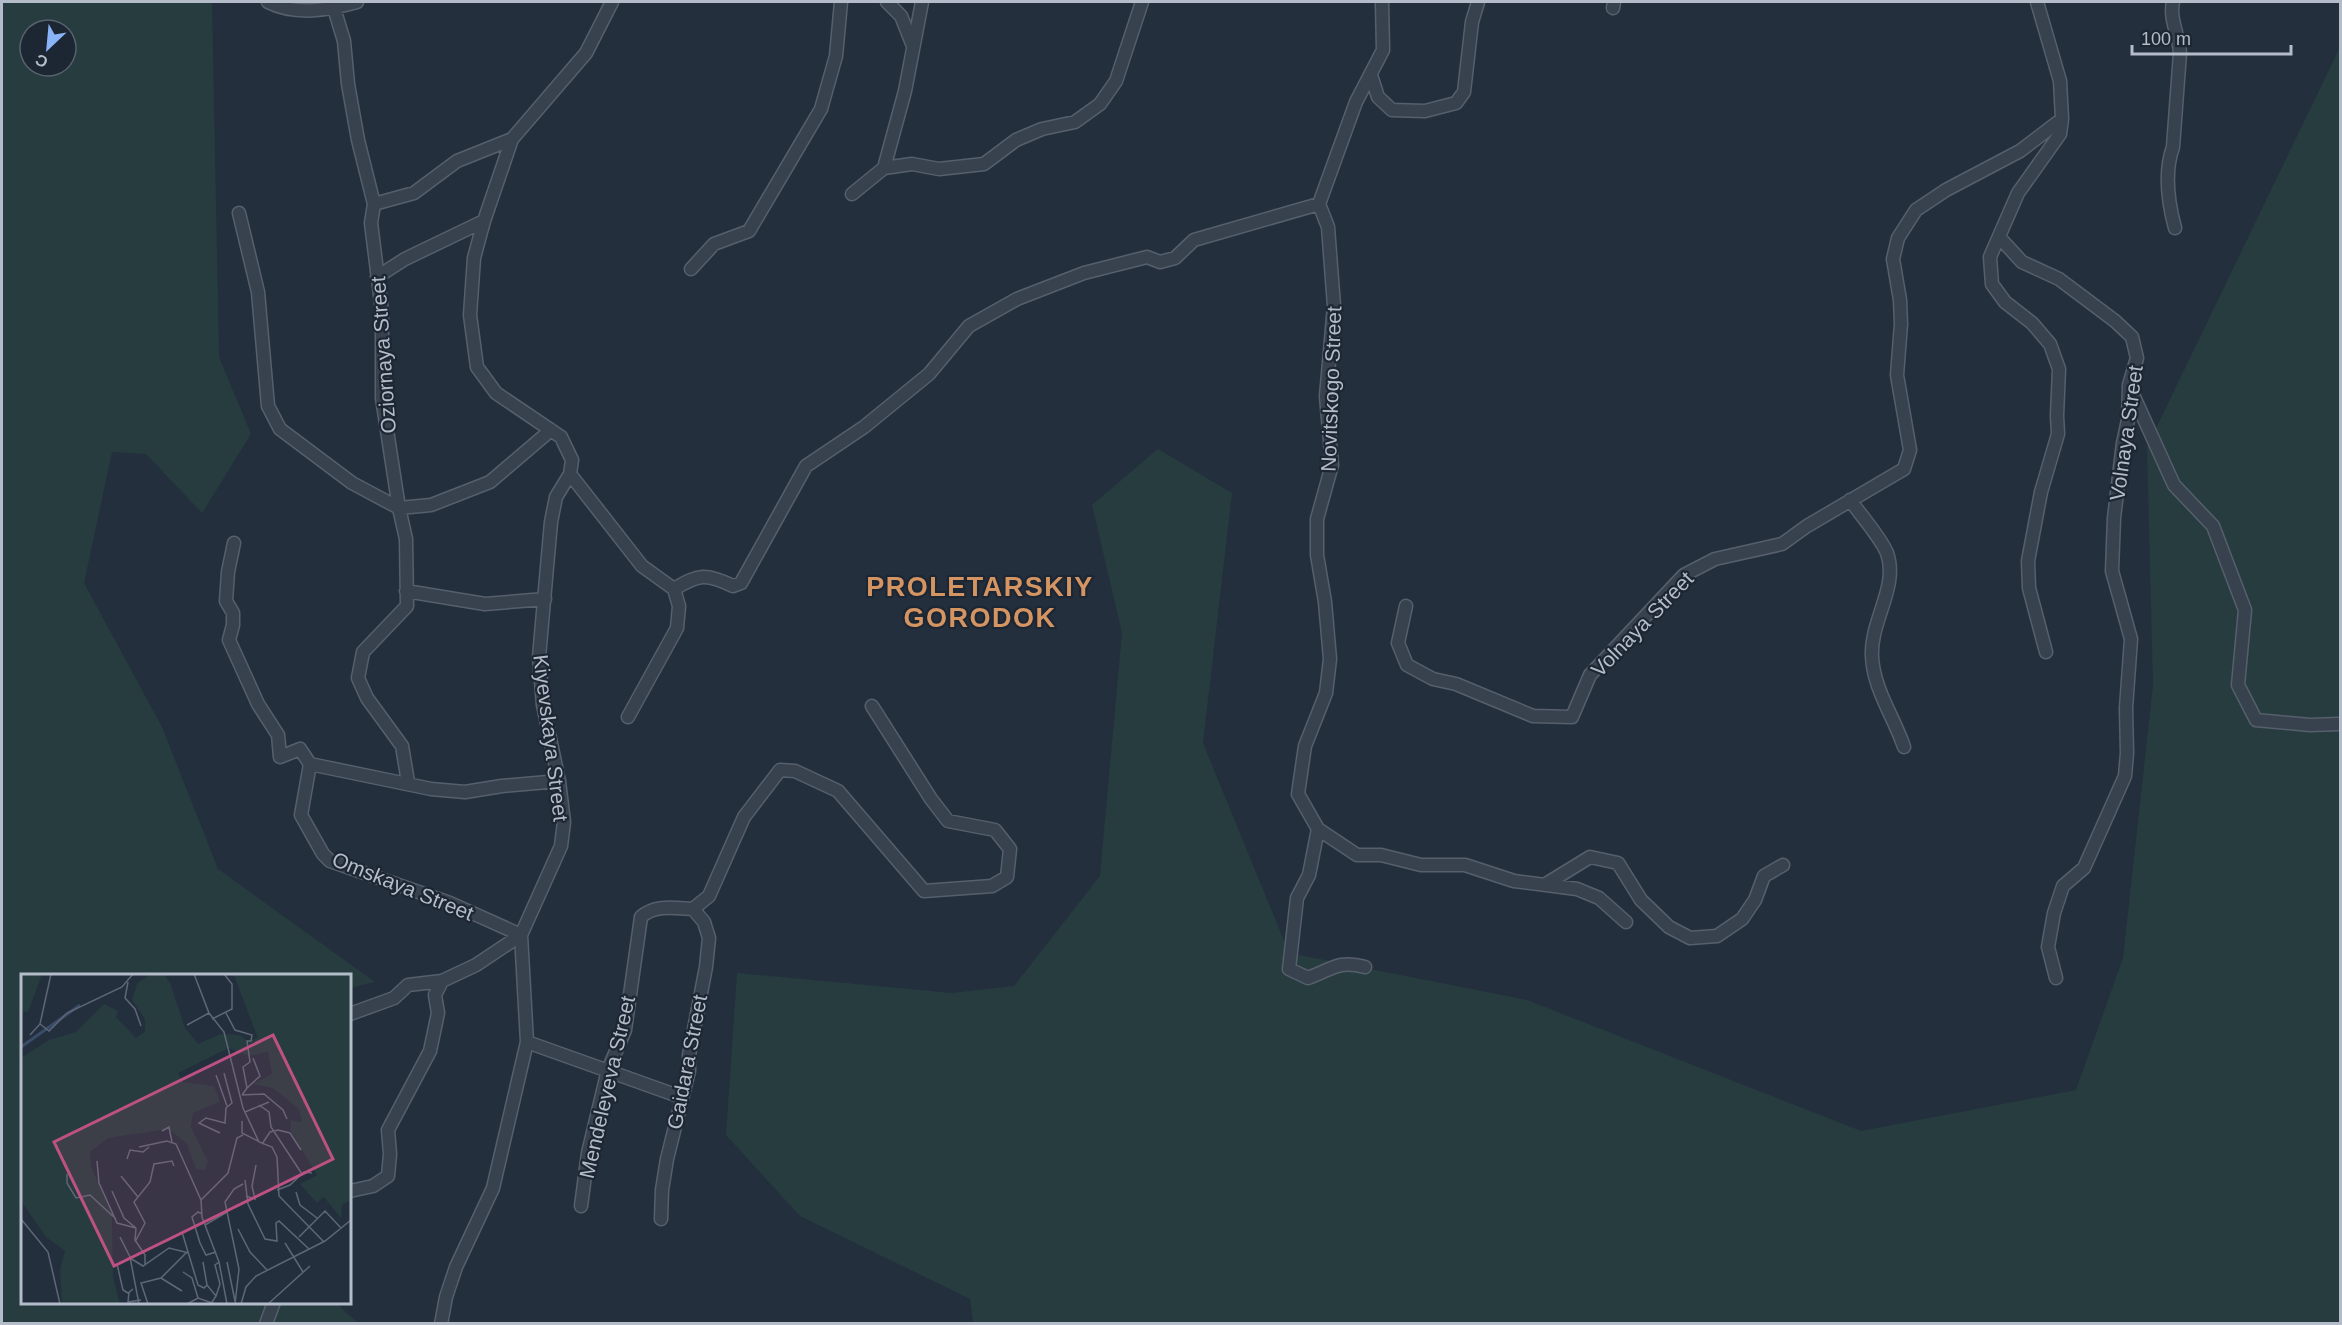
<svg xmlns="http://www.w3.org/2000/svg" width="2342" height="1325" font-family="Arial,sans-serif">
  <rect width="100%" height="100%" fill="#242f3e"/>
  <path fill="#263c3f" fill-rule="evenodd" d="M2,2H212L219,357L251,434L202,513L146,454L112,452L84,583L162,727L218,869L375,982L350,988V976H22V1302L336,1303L358,1323L2,1324ZM30,30H66V66H30Z
    M2340,47V1323H973L970,1299L800,1216L726,1135L737,973L952,993L1014,986L1100,876L1122,633L1092,505L1158,449L1232,493L1203,743L1289,953L1527,1000L1861,1131L2076,1090L2123,958L2153,685L2147,447Z"/>
  <g fill="none" stroke-linecap="round" stroke-linejoin="round">
    <defs>
      <path id="street" d="M268,2C296,16 328,10 357,2
        M887,2L901,16L913,46
        M1382,2L1383,50L1356,102L1319,204L1328,227L1334,306L1326,396L1332,465L1317,519V555L1325,602L1330,659L1326,693L1305,746L1298,794L1318,829L1357,855H1381L1421,865H1465L1514,881L1577,889L1599,898L1626,922
        M2037,2L2060,81L2062,119L2060,134L2018,193L1990,257L1992,284L2005,302L2032,323L2050,344L2059,369L2057,416L2058,434L2041,492L2028,561L2029,588L2046,652
        M2173,2C2169,19 2179,35 2180,53L2173,147C2164,172 2168,202 2175,228
        M334,8L344,41L348,84L358,140L374,204L371,223L382,311V398L399,508L406,539L407,606L363,652L358,678L367,698L402,746L408,782
        M1613,8L1614,2
        M1371,75L1378,97L1392,110L1425,111L1456,103L1464,92L1472,22L1478,2
        M884,168L912,164L939,169L984,164L1016,140L1042,129L1075,122L1100,104L1116,81L1142,2
        M852,194L884,168L905,91L922,2
        M374,204L414,193L457,161L512,139
        M239,213L258,292L268,406L280,429L352,483L399,508L431,505L490,482L551,430
        M2000,238L2022,262L2059,279L2115,321L2132,337L2137,358L2129,385L2128,420L2123,443L2114,518L2112,571L2131,639L2126,708L2127,753L2125,776L2084,868L2063,886L2054,913L2048,947L2056,978
        M691,269L714,244L749,231L821,109L836,56L841,2
        M377,277L405,259L484,221
        M2130,388L2174,485L2213,526L2245,610L2238,685L2256,720L2310,725L2340,724
        M570,474L642,566L674,589L679,606L677,628L628,717
        M1850,500C1860,514 1881,538 1887,553C1899,587 1870,621 1872,656C1873,688 1894,717 1904,747
        M234,543L228,572L226,601L233,613V625L229,640L258,704L278,735L280,757L300,749L310,764L301,815L323,854L330,861L450,903L521,935
        M674,589C699,574 706,573 733,586L741,583L806,466L864,427L929,374L969,326L1017,299L1084,273L1147,257L1160,262L1175,258L1194,240L1319,204
        M406,591L485,604L545,599
        M1406,606L1398,643L1407,665L1433,679L1456,684L1533,716L1572,717L1590,675L1684,575L1715,559L1782,544L1807,526L1904,469L1910,450L1897,375L1901,324L1900,300L1893,259L1898,238L1916,210L1946,190L2020,151L2062,119
        M310,764L431,789L465,792L502,786L559,781
        M1318,829L1309,875L1297,898L1289,969L1308,978C1333,969 1337,960 1365,967
        M1546,884L1590,857L1618,863L1641,900L1669,927L1690,938L1717,936L1742,919L1755,900L1764,876L1783,865
        M693,909L709,896L744,817L780,770L795,771L838,791L924,891L992,886L1007,877L1010,849L995,830L948,821L931,799L872,706
        M350,1014L394,998L408,985L442,981
        M527,1042L681,1097
        M350,1191L373,1186L388,1176L390,1154L388,1130L430,1051L438,1013L435,995L442,981L476,965L521,935
        M581,1206L588,1153L608,1070L625,1030L641,917C655,904 675,908 693,909
        M661,1219L662,1190L667,1159L689,1071V1055L706,967L709,938L704,922L693,909
        M266,1324L274,1302
        M441,1324L446,1297L456,1267L493,1188L527,1042L521,935L561,846L564,822L559,781L543,705L539,657L551,522L556,497L570,474L572,460L561,437L496,393L477,367L470,315L474,258L484,221L512,139L586,53L612,2"/>
    </defs>
    <use href="#street" stroke="#565f6c" stroke-width="15"/>
    <use href="#street" stroke="#38414e" stroke-width="12"/>
  </g>
  <g text-anchor="middle" dominant-baseline="central" stroke-width="4.5" stroke-linejoin="round" paint-order="stroke">
    <g font-size="21" fill="#b4bcc9" stroke="#1d2633">
      <text transform="translate(383 355) rotate(-94)">Oziornaya Street</text>
      <text transform="translate(1331 389) rotate(-88)">Novitskogo Street</text>
      <text transform="translate(2126 433) rotate(-82)">Volnaya Street</text>
      <text transform="translate(1642 624) rotate(-46)">Volnaya Street</text>
      <text transform="translate(551 738) rotate(83)">Kiyevskaya Street</text>
      <text transform="translate(403 886) rotate(22)">Omskaya Street</text>
      <text transform="translate(687 1062) rotate(-79)">Gaidara Street</text>
      <text transform="translate(607 1087) rotate(-77)">Mendeleyeva Street</text>
    </g>
    <g font-size="27" font-weight="bold" letter-spacing="1.5" fill="#d59563" stroke="#1d2633">
      <text x="980" y="587">PROLETARSKIY<tspan x="980" dy="31">GORODOK</tspan></text>
    </g>
  </g>
  <g transform="translate(21 974)">
    <rect width="330" height="330" fill="#242f3e"/>
    <path d="M0,0H21L7,38L0,37ZM129,0H143L149,9L164,54L177,70L200,60L219,61L226,67L237,64L213,1L208,0H330V226L321,231L320,244L303,223L296,229L279,210L296,201L269,156L270,146L281,148L278,135L252,114L232,110L251,100L247,78L228,82L208,74L157,99L162,108L193,112L199,128L172,139L170,153L187,188L184,196L175,195L166,170L148,155L87,164L69,178L70,192L91,241L92,303L99,330H41L39,295L44,277L25,263L0,227V84L28,66L55,58L83,30L97,37L95,43L115,64L124,58V45L111,26L116,10Z" fill="#263c3f"/>
    <path fill="none" stroke="#394c67" stroke-width="3" d="M0,73L59,31"/>
    <path fill="none" stroke="#5e6776" stroke-width="1.5" d="M173,0L188,39L203,58L222,134L238,168L251,173L256,183L258,222L303,268M107,8L104,24L114,35L120,52M205,39L214,56L231,61L230,67H226L229,88L222,93L226,114L221,121M191,45L211,35V10L203,0M19,50L28,57L46,39L101,13L112,0M166,51L188,39M9,61L19,50L30,0M195,101L206,132M226,114L239,102L232,84M221,121L243,120L262,136L266,145M238,131L248,138L250,153L281,200M224,138L248,128M221,147V159L237,167M141,157L148,153L151,168M199,159L178,149L185,144L204,149L205,134L211,129L203,99M241,170L249,158L257,156L269,159L280,176M118,173L146,167L155,170L180,226L181,243L198,288L206,330M106,185L109,176L122,178L128,173M76,187L78,209L96,249L115,254M46,200V209L55,224L69,221L95,245M100,202L117,223M224,206L227,230L244,265L256,267L255,249L258,247L288,275M256,216L269,211L283,198L291,199M91,217L103,244L115,254M275,218L279,231L296,244M225,222L234,225L231,212L235,191M180,226L207,199L216,164L222,161M181,240L177,238L171,243L179,269L185,281L195,278M0,245L27,278L39,330M184,251L206,238M115,254L114,266L124,281V290M217,255L229,278L246,296M161,258L177,311L183,314L186,311M99,263L109,283L118,330M278,263L304,237L320,254M114,268L124,249L113,228L129,208L133,190L151,187L153,192M264,269L282,298M0,275V303M109,284L122,292L148,274L168,279M182,288L186,311L195,322L191,328M206,288L214,327M96,290L102,316L107,319L112,315M162,298L171,304L177,324M140,304L161,317M108,318L107,328L120,326M195,322L199,310L194,291L198,288M127,330L120,309L140,304L165,279M166,330L177,324L194,330M214,330L218,295L204,228L213,215L222,210M220,330L225,313L235,302L304,267L330,246M247,330L289,292"/>
    <path fill="#bd5182" fill-opacity="0.15" stroke="#bd5182" stroke-width="3" d="M252,61L312,185L93,292L33,168Z"/>
    <rect width="330" height="330" fill="none" stroke="#b4bcc9" stroke-width="3"/>
  </g>
  <rect width="2342" height="1325" fill="none" stroke="#b4bcc9" stroke-width="6"/>
  <g transform="translate(48 48) rotate(206)"><circle r="28" fill="#1d2633" stroke="#59626f" stroke-width="1.5"/>
  <path d="M0-4.5L10 22L0 15L-10 22Z" fill="#8ab4f8"/>
  <text y="-9" font-size="16" font-weight="bold" text-anchor="middle" fill="#b4bcc9">С</text>
  </g>
  <path d="M2132 45v9h159v-9" fill="none" stroke="#b4bcc9" stroke-width="3"/>
  <text x="2141" y="45" font-size="18" fill="#b4bcc9" stroke="#1d2633" stroke-width="4.5" paint-order="stroke">100 m</text>
</svg>
